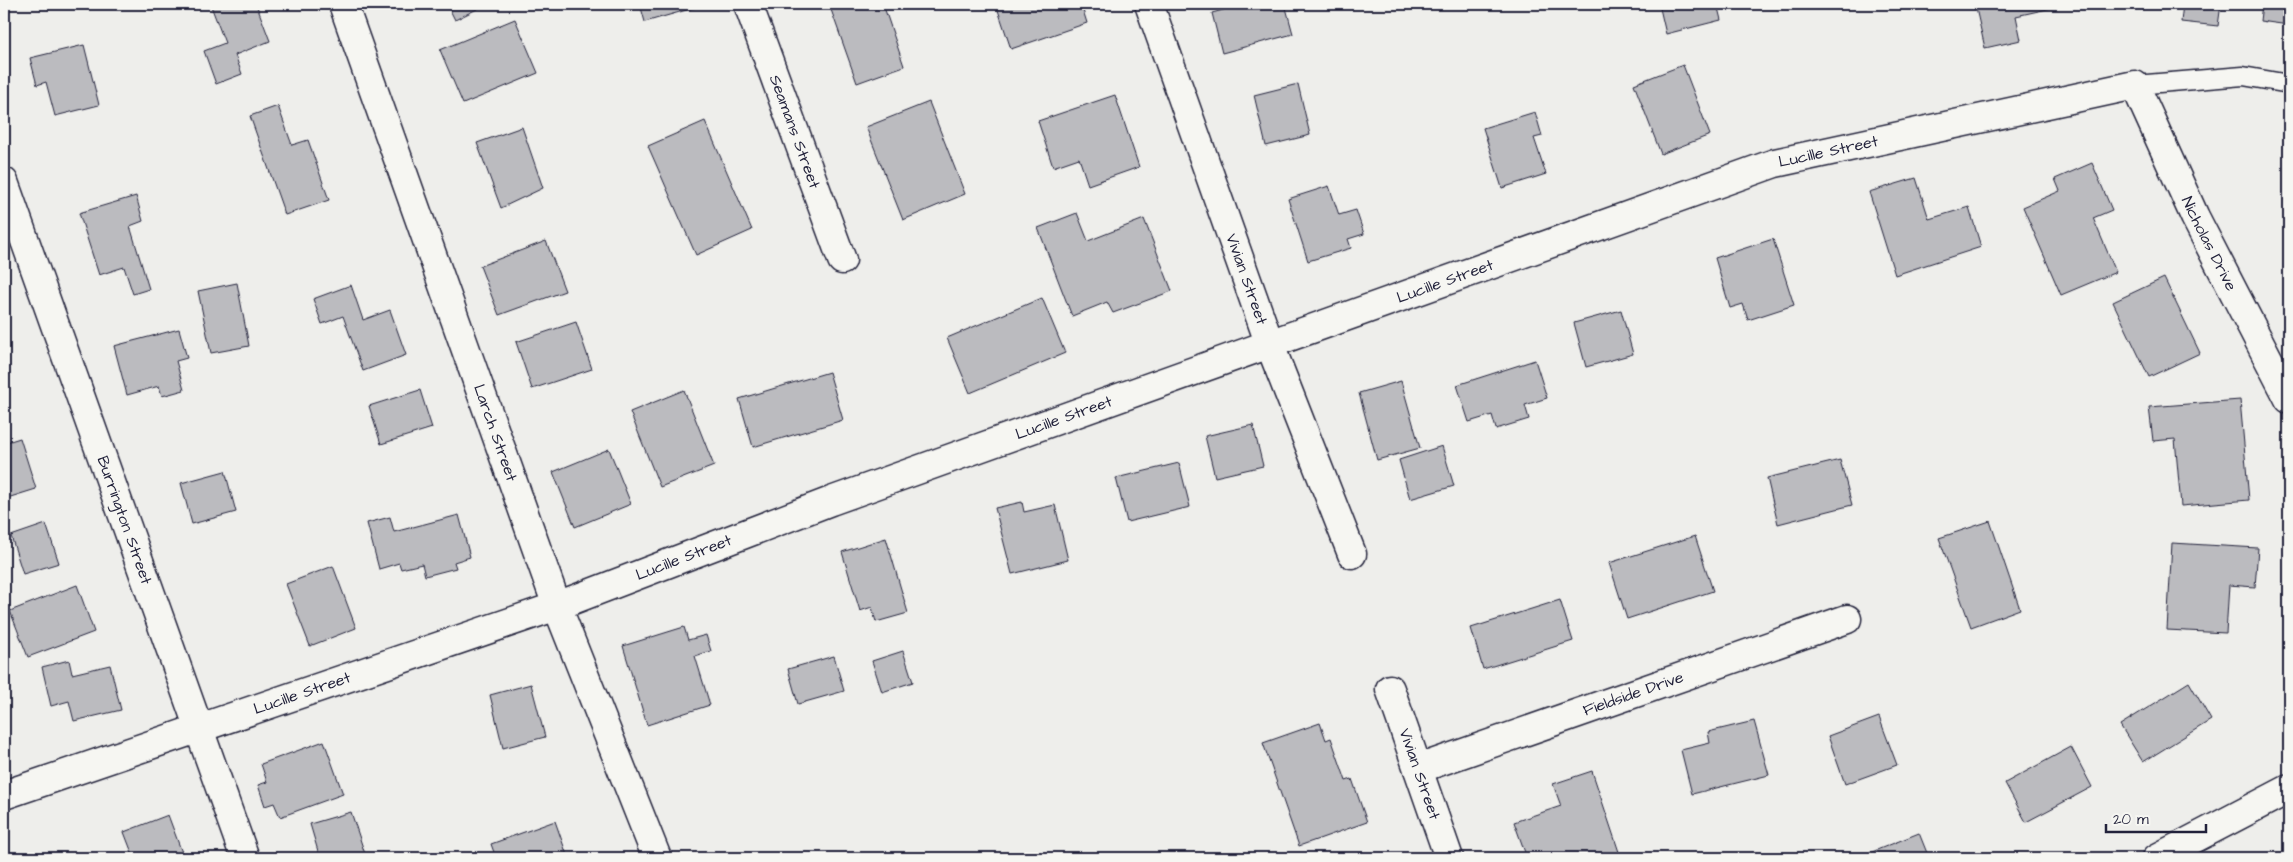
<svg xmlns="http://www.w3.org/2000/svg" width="2293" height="862" font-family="'Architects Daughter',sans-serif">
  <rect width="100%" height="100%" fill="#eeeeeb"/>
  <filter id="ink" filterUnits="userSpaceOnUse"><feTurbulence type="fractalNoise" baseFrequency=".02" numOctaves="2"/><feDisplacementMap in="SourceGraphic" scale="10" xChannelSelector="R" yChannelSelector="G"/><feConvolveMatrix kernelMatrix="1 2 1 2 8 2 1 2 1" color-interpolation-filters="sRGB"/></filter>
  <g filter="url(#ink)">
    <path fill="#bbbbbf" stroke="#22223b" d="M218,4H256L270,41L235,55L242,74L216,84L204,51L225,43L211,6Z
      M447,4H487L455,20Z
      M640,4H704V5L645,22Z
      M829,4H883L904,66L857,83Z
      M1007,4H1081L1087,23L1011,49L997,7Z
      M1245,4H1285L1293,34L1222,53L1212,13Z
      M1659,4H1717L1721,20L1666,34Z
      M1975,4H2070L2016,16L2021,40L1985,48Z
      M2183,4H2221L2218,26L2181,22Z
      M2262,4H2289V25L2260,21Z
      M515,19L538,73L463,104L440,50Z
      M84,45L99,105L55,116L46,82L37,85L30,58Z
      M1683,65L1710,135L1661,154L1634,84Z
      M1298,84L1310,135L1266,146L1254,95Z
      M1115,95L1139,167L1088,185L1079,158L1053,167L1038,121Z
      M929,102L965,194L903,220L866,127Z
      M278,106L292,145L308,140L329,200L285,215L250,116Z
      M1535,112L1542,136L1534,138L1546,174L1502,188L1483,128Z
      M705,121L752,230L696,255L648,146Z
      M522,127L543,188L501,208L477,143Z
      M2092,163L2112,210L2093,218L2116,272L2061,295L2023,207L2060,191L2055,179Z
      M1916,178L1929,219L1969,207L1981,247L1895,275L1869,192Z
      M1329,186L1339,215L1356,210L1364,234L1348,239L1351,248L1308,261L1288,199Z
      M136,196L143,221L130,226L149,289L133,294L124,267L99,275L79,213Z
      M1077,213L1088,241L1144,219L1172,291L1113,313L1107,302L1072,316L1038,228Z
      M1773,239L1794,305L1748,320L1743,304L1730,308L1715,258Z
      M546,241L565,291L499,315L480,266Z
      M2164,278L2200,353L2149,377L2113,302Z
      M237,283L249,346L211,353L198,291Z
      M351,285L363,320L390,310L406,355L363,371L343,316L322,324L313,299Z
      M1042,298L1065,353L970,393L947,338Z
      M1621,310L1633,354L1586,367L1574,323Z
      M576,322L592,369L532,389L516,342Z
      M179,329L187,358L176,361L184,390L162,396L159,386L127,395L114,346Z
      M1535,360L1547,398L1525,405L1529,419L1496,429L1492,415L1469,422L1457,385Z
      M829,372L843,420L753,447L739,399Z
      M1401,381L1420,448L1377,460L1359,393Z
      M420,390L432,428L381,444L369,406Z
      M684,390L714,466L660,487L630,412Z
      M2240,400L2249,500L2181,506L2175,439L2153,441L2149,407Z
      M1253,425L1263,466L1215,477L1205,436Z
      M20,438L36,489L4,499V443Z
      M1442,446L1454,486L1410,499L1399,460Z
      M609,449L631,504L575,527L553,472Z
      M1840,460L1852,505L1778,524L1767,478Z
      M1179,463L1190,507L1127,522L1116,478Z
      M225,471L236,512L192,524L181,483Z
      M1022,502L1024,512L1055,505L1068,560L1012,574L995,508Z
      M459,515L470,557L454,562L456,568L425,576L422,564L401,569L399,563L379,569L367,523L390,517L394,532Z
      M1990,521L2020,609L1971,627L1939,538Z
      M46,524L59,563L23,574L11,536Z
      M1695,536L1713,591L1627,619L1609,563Z
      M886,538L908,613L876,622L872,607L860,611L842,552Z
      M2172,543L2258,548L2255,587L2229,585L2226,633L2167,630Z
      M333,566L356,628L310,646L286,584Z
      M77,585L94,632L28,657L10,611Z
      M1560,600L1573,641L1483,669L1471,628Z
      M684,627L688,640L706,635L711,651L695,656L710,705L647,725L623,646Z
      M903,651L913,682L882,692L872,661Z
      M834,656L844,691L798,704L788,669Z
      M69,660L72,674L110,665L121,710L74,721L69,701L51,706L42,667Z
      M2189,682L2211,720L2143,762L2120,725Z
      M531,684L545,737L503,748L490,695Z
      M1879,717L1897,765L1845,784L1828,736Z
      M1754,721L1769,775L1692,794L1681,750L1710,743L1708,732Z
      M1320,723L1326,740L1331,738L1346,781L1352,779L1367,822L1299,846L1263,743Z
      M324,741L343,794L280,817L274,803L265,806L258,785L267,782L261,764Z
      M2071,747L2092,787L2026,822L2005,783Z
      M1592,771L1621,858H1527L1514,822L1561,806L1553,784Z
      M351,812L365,854L352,858H320L310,824Z
      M168,815L184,858H134L124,832Z
      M555,821L568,858H496L491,844Z
      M1919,833L1929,858H1857Z"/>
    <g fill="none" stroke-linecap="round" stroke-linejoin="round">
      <defs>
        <path id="service" d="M2135,85L2243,76L2289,84"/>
        <g id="minor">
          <path id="s1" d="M343,4L557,606L657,858"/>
          <path id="s2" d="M748,4L842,260"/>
          <path id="s3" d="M1149,4L1270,345L1352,554"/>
          <path id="s4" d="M4,182L245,858"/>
          <path id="s5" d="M1390,689L1449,858"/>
          <path id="s6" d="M1418,769L1847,619"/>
          <path id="s7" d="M4,795L557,606L831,501L1775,163L2135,85L2195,217L2289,399"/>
          <path d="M2157,858L2289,789"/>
        </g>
      </defs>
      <use href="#service" stroke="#22223b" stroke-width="21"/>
      <use href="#minor" stroke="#22223b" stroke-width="31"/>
      <use href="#service" stroke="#f6f6f2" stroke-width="18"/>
      <use href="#minor" stroke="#f6f6f2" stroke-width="28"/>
    </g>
  </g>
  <g text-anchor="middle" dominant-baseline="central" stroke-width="4" stroke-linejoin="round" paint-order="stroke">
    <g font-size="16" fill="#22223b" stroke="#f6f6f2">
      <text stroke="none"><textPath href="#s2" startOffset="136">Seamans Street</textPath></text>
      <text stroke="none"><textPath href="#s7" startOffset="1935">Lucille Street</textPath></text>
      <text stroke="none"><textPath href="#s7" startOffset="2424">Nicholas Drive</textPath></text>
      <text stroke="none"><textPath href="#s3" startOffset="292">Vivian Street</textPath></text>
      <text stroke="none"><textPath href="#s7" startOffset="1530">Lucille Street</textPath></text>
      <text stroke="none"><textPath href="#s7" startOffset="1125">Lucille Street</textPath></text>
      <text stroke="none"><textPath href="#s1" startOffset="455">Larch Street</textPath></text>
      <text stroke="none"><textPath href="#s4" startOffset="359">Burrington Street</textPath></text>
      <text stroke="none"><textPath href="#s7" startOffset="720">Lucille Street</textPath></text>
      <text stroke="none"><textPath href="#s7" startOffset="315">Lucille Street</textPath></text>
      <text stroke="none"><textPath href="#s6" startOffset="228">Fieldside Drive</textPath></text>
      <text stroke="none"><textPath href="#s5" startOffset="90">Vivian Street</textPath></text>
    </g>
  </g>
  <rect width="2293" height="862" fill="none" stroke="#f6f6f2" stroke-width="20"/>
  <rect x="10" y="10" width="2273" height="842" fill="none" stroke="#22223b" stroke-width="2" filter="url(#ink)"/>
  <path d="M2106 824v8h100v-8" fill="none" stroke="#22223b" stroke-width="2.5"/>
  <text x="2113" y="824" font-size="15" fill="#22223b" stroke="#f6f6f2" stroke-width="4" paint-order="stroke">20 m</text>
</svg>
